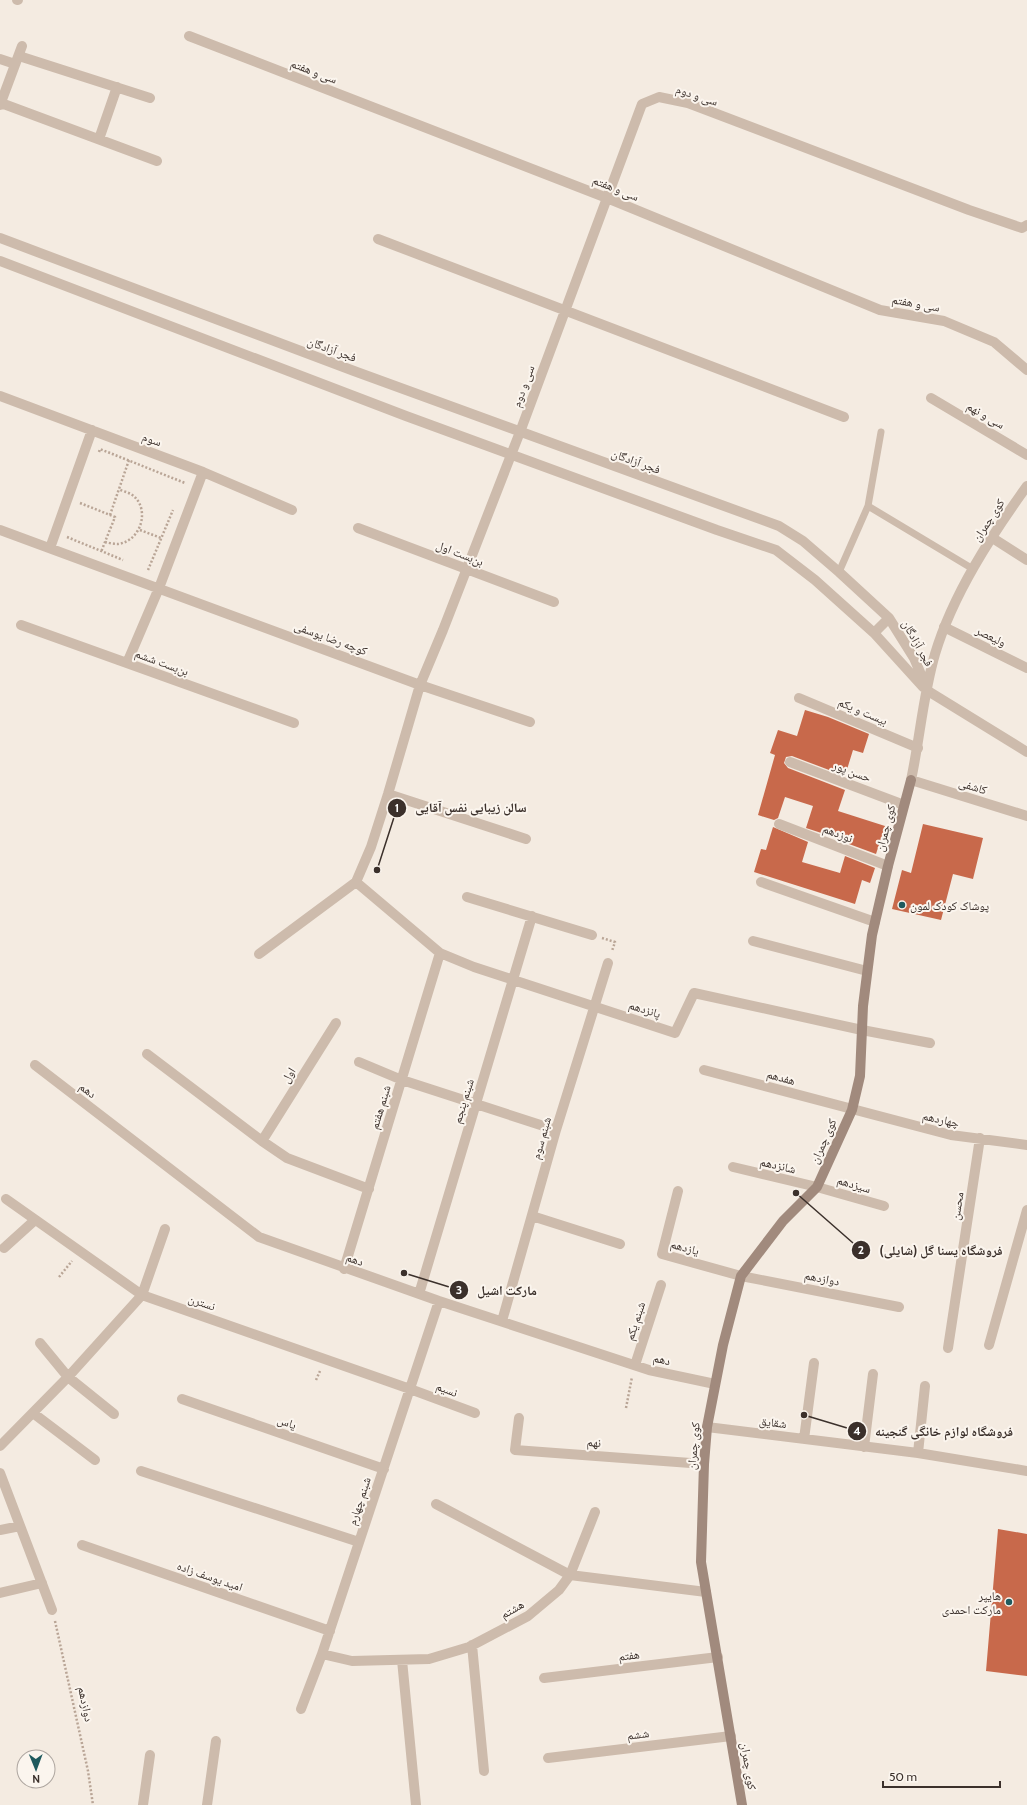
<svg xmlns="http://www.w3.org/2000/svg" width="1027" height="1805" font-family="Cabin,'Noto Naskh Arabic',sans-serif">
  <rect width="100%" height="100%" fill="#f4ebe1"/>
  <path fill="#c8694b" d="M805,710L828,717L869,734L863,753L853,750L845,776L792,756L786,757L784,763L788,768L845,790L838,811L885,826L876,854L849,844V842L806,828L813,806L785,797L778,818L774,820L758,815L775,755L770,753L778,730L797,736Z
    M923,824L983,838L973,879L953,874L941,920L892,909L902,870L911,873Z
    M773,827L808,842L802,862L840,873L845,856L875,868L870,883L862,880L855,904L754,872L761,849L766,850Z
    M998,1529L1027,1534V1676L986,1671Z"/>
  <g fill="none" stroke-linecap="round" stroke-linejoin="round">
    <path stroke="#b9a596" stroke-width="2.5" stroke-dasharray="2 2" stroke-linecap="butt" d="M99,452L100,449L185,483
      M80,503L115,517L101,552
      M110,515L129,460
      M140,530L161,538
      M67,537L123,560
      M105,542C109,543 114,544 118,544C142,541 151,507 131,494C127,492 122,491 119,489
      M148,570L173,510
      M602,938L615,942L612,951
      M59,1277L72,1261
      M316,1380L320,1371
      M626,1408L632,1377
      M55,1621L88,1771L93,1805"/>
    <path stroke="#cdbbac" stroke-width="7" d="M881,432L868,506L973,569
      M839,572L868,506"/>
    <path stroke="#cdbbac" stroke-width="10" d="M17,0H18
      M189,36L607,198L880,310L944,321L994,342L1027,370
      M19,56L150,98
      M0,59L15,64
      M1,103L157,161
      M0,105L22,46
      M99,139L117,87
      M378,239L844,417
      M0,396L203,472L292,510
      M931,398L1027,455
      M520,432L642,104L659,97L688,103L969,210L1022,228L1027,225
      M358,528L554,602
      M0,530L420,685L443,630L511,455
      M991,537L1027,560
      M50,548L92,430
      M21,625L294,723
      M944,627L1027,668
      M127,663L159,588L203,472
      M928,691L1027,752
      M799,698L918,748
      M790,762L904,805
      M388,794L526,839
      M779,824L888,866
      M356,882L440,953L474,967L675,1033L694,993L862,1030L930,1043
      M761,882L875,922
      M467,897L592,935
      M753,941L867,971
      M259,954L356,882L371,847L388,794L420,685L530,722
      M147,1054L262,1141L287,1158L369,1189
      M359,1062L402,1080L556,1130
      M35,1065L259,1237L439,1301L649,1370L715,1384
      M704,1070L951,1135L1027,1145
      M262,1141L336,1023
      M733,1167L817,1187L884,1206
      M678,1191L662,1254L741,1276L899,1307
      M6,1199L142,1295L410,1389L475,1413
      M532,1216L620,1244
      M4,1248L35,1220
      M344,1269L440,953
      M419,1294L532,916
      M502,1321L556,1130L608,963
      M40,1343L68,1377L114,1414
      M989,1345L1027,1210
      M948,1348L980,1138
      M635,1365L661,1285
      M182,1399L384,1469
      M33,1413L95,1460
      M519,1418L515,1450L704,1464
      M707,1427L918,1453L1027,1471
      M804,1439L814,1363
      M0,1446L68,1377L142,1295L165,1229
      M864,1447L873,1374
      M918,1453L925,1386
      M141,1471L359,1542
      M0,1473L52,1610
      M436,1504L570,1575L595,1512
      M0,1530L20,1526
      M82,1545L330,1631
      M0,1593L42,1583
      M472,1645L484,1771
      M322,1654L352,1661L429,1659L469,1647L528,1616L559,1590L570,1575L706,1592
      M402,1660L416,1805
      M544,1678L718,1657
      M301,1709L322,1654L439,1301
      M548,1758L731,1736
      M143,1805L150,1755
      M207,1805L216,1741"/>
    <path stroke="#cdbbac" stroke-width="10" d="M0,238L354,371L779,526L803,541L839,572L889,618L914,658L928,691
      M0,261L406,416L717,530L776,550L815,580L874,633L923,687
      M511,455L520,432
      M1027,486C991,536 953,594 935,654C923,695 920,738 911,780L1027,816
      M874,633L889,618"/>
    <path stroke="#a18a7d" stroke-width="10" d="M742,1805L701,1562L704,1464L707,1427L723,1345L741,1276L783,1221L817,1187L852,1110L860,1076L863,1006L872,935L888,866L911,780"/>
  </g>
  <g fill="#1f5a5e" stroke="#fbf5ee" stroke-width="1.5">
    <circle cx="902" cy="905" r="4"/>
    <circle cx="1009" cy="1602" r="4"/>
  </g>
  <g text-anchor="middle" dominant-baseline="central" stroke-width="4" stroke-linejoin="round" paint-order="stroke">
    <g font-size="12" fill="#3b302b" stroke="#fbf5ee">
      <text transform="translate(314 71) rotate(21)">سی و هفتم</text>
      <text transform="translate(697 95) rotate(18)">سی و دوم</text>
      <text transform="translate(616 188) rotate(22)">سی و هفتم</text>
      <text transform="translate(916 303) rotate(10)">سی و هفتم</text>
      <text transform="translate(332 349) rotate(20)">فجر آزادگان</text>
      <text transform="translate(523 386) rotate(-70)">سی و دوم</text>
      <text transform="translate(986 415) rotate(30)">سی و نهم</text>
      <text transform="translate(152 439) rotate(20)">سوم</text>
      <text transform="translate(636 461) rotate(20)">فجر آزادگان</text>
      <text transform="translate(988 520) rotate(-57)">کوی چمران</text>
      <text transform="translate(460 553) rotate(21)">بن‌بست اول</text>
      <text transform="translate(991 636) rotate(26)">ولیعصر</text>
      <text transform="translate(331 638) rotate(20)">کوچه رضا یوسفی</text>
      <text transform="translate(918 643) rotate(61)">فجر آزادگان</text>
      <text transform="translate(162 662) rotate(20)">بن‌بست ششم</text>
      <text transform="translate(863 711) rotate(23)">بیست و یکم</text>
      <text transform="translate(852 771) rotate(20)">حسن پور</text>
      <text transform="translate(973 786) rotate(17)">کاشفی</text>
      <text transform="translate(885 828) rotate(-75)">کوی چمران</text>
      <text transform="translate(838 833) rotate(21)">نوزدهم</text>
      <text transform="translate(645 1009) rotate(18)">پانزدهم</text>
      <text transform="translate(288 1075) rotate(-58)">اول</text>
      <text transform="translate(781 1077) rotate(15)">هفدهم</text>
      <text transform="translate(88 1090) rotate(37)">دهم</text>
      <text transform="translate(463 1101) rotate(-73)">شبنم پنجم</text>
      <text transform="translate(380 1107) rotate(-73)">شبنم هفتم</text>
      <text transform="translate(941 1119) rotate(12)">چهاردهم</text>
      <text transform="translate(541 1138) rotate(-74)">شبنم سوم</text>
      <text transform="translate(823 1141) rotate(-66)">کوی چمران</text>
      <text transform="translate(778 1165) rotate(13)">شانزدهم</text>
      <text transform="translate(854 1184) rotate(16)">سیزدهم</text>
      <text transform="translate(957 1206) rotate(-81)">محسن</text>
      <text transform="translate(685 1247) rotate(15)">یازدهم</text>
      <text transform="translate(355 1259) rotate(19)">دهم</text>
      <text transform="translate(822 1278) rotate(11)">دوازدهم</text>
      <text transform="translate(202 1302) rotate(19)">نسترن</text>
      <text transform="translate(635 1321) rotate(-72)">شبنم یکم</text>
      <text transform="translate(662 1359) rotate(13)">دهم</text>
      <text transform="translate(447 1389) rotate(21)">نسیم</text>
      <text transform="translate(287 1422) rotate(19)">یاس</text>
      <text transform="translate(773 1422) rotate(7)">شقایق</text>
      <text transform="translate(594 1442) rotate(4)">نهم</text>
      <text transform="translate(693 1446) rotate(-85)">کوی چمران</text>
      <text transform="translate(359 1501) rotate(-72)">شبنم چهارم</text>
      <text transform="translate(210 1576) rotate(19)">امید یوسف زاده</text>
      <text transform="translate(512 1609) rotate(-30)">هشتم</text>
      <text transform="translate(629 1655) rotate(-7)">هفتم</text>
      <text transform="translate(86 1704) rotate(78)">دوازدهم</text>
      <text transform="translate(638 1734) rotate(-7)">ششم</text>
      <text transform="translate(749 1766) rotate(81)">کوی چمران</text>
    </g>
    <g font-size="12" fill="#3b302b" stroke="#fbf5ee" text-anchor="start">
      <text x="910" y="905">پوشاک کودک لمون</text>
      <text x="1001" y="1595" text-anchor="end">هایپر<tspan x="1001" dy="14">مارکت احمدی</tspan></text>
    </g>
  </g>
  <path fill="none" stroke="#3b302b" stroke-width="1.5" d="M377 870L397 808M796 1193L861 1250M404 1273L459 1290M804 1415L857 1431"/>
  <g fill="#3b302b" stroke="#fbf5ee" stroke-width="1.5">
    <circle cx="377" cy="870" r="4"/>
    <circle cx="796" cy="1193" r="4"/>
    <circle cx="404" cy="1273" r="4"/>
    <circle cx="804" cy="1415" r="4"/>
    <circle cx="397" cy="808" r="10"/>
    <circle cx="861" cy="1250" r="10"/>
    <circle cx="459" cy="1290" r="10"/>
    <circle cx="857" cy="1431" r="10"/>
  </g>
  <g font-size="12" text-anchor="middle" font-weight="bold" fill="#fff">
    <text x="397" y="812">1</text>
    <text x="861" y="1254">2</text>
    <text x="459" y="1294">3</text>
    <text x="857" y="1435">4</text>
  </g>
  <g font-size="13" text-anchor="middle" font-weight="bold" fill="#3b302b" stroke="#fbf5ee" stroke-width="4" stroke-linejoin="round" paint-order="stroke">
    <text x="471" y="812">سالن زیبایی نفس آقایی</text>
    <text x="941" y="1255">فروشگاه یسنا گل (شایلی)</text>
    <text x="507" y="1295">مارکت اشیل</text>
    <text x="944" y="1436">فروشگاه لوازم خانگی گنجینه</text>
  </g>
  <g transform="translate(36 1769) rotate(179)"><circle r="19" fill="#fbf5ee" stroke="#aea6a0"/>
  <path d="M0-3L7 15L0 10L-7 15Z" fill="#1f5a5e"/>
  <text y="-6" font-size="11" font-weight="bold" text-anchor="middle" fill="#3b302b">N</text>
  </g>
  <path d="M883 1781v6h117v-6" fill="none" stroke="#3b302b" stroke-width="2"/>
  <text x="889" y="1781" font-size="12" fill="#3b302b" stroke="#fbf5ee" stroke-width="3" paint-order="stroke">50 m</text>
</svg>
